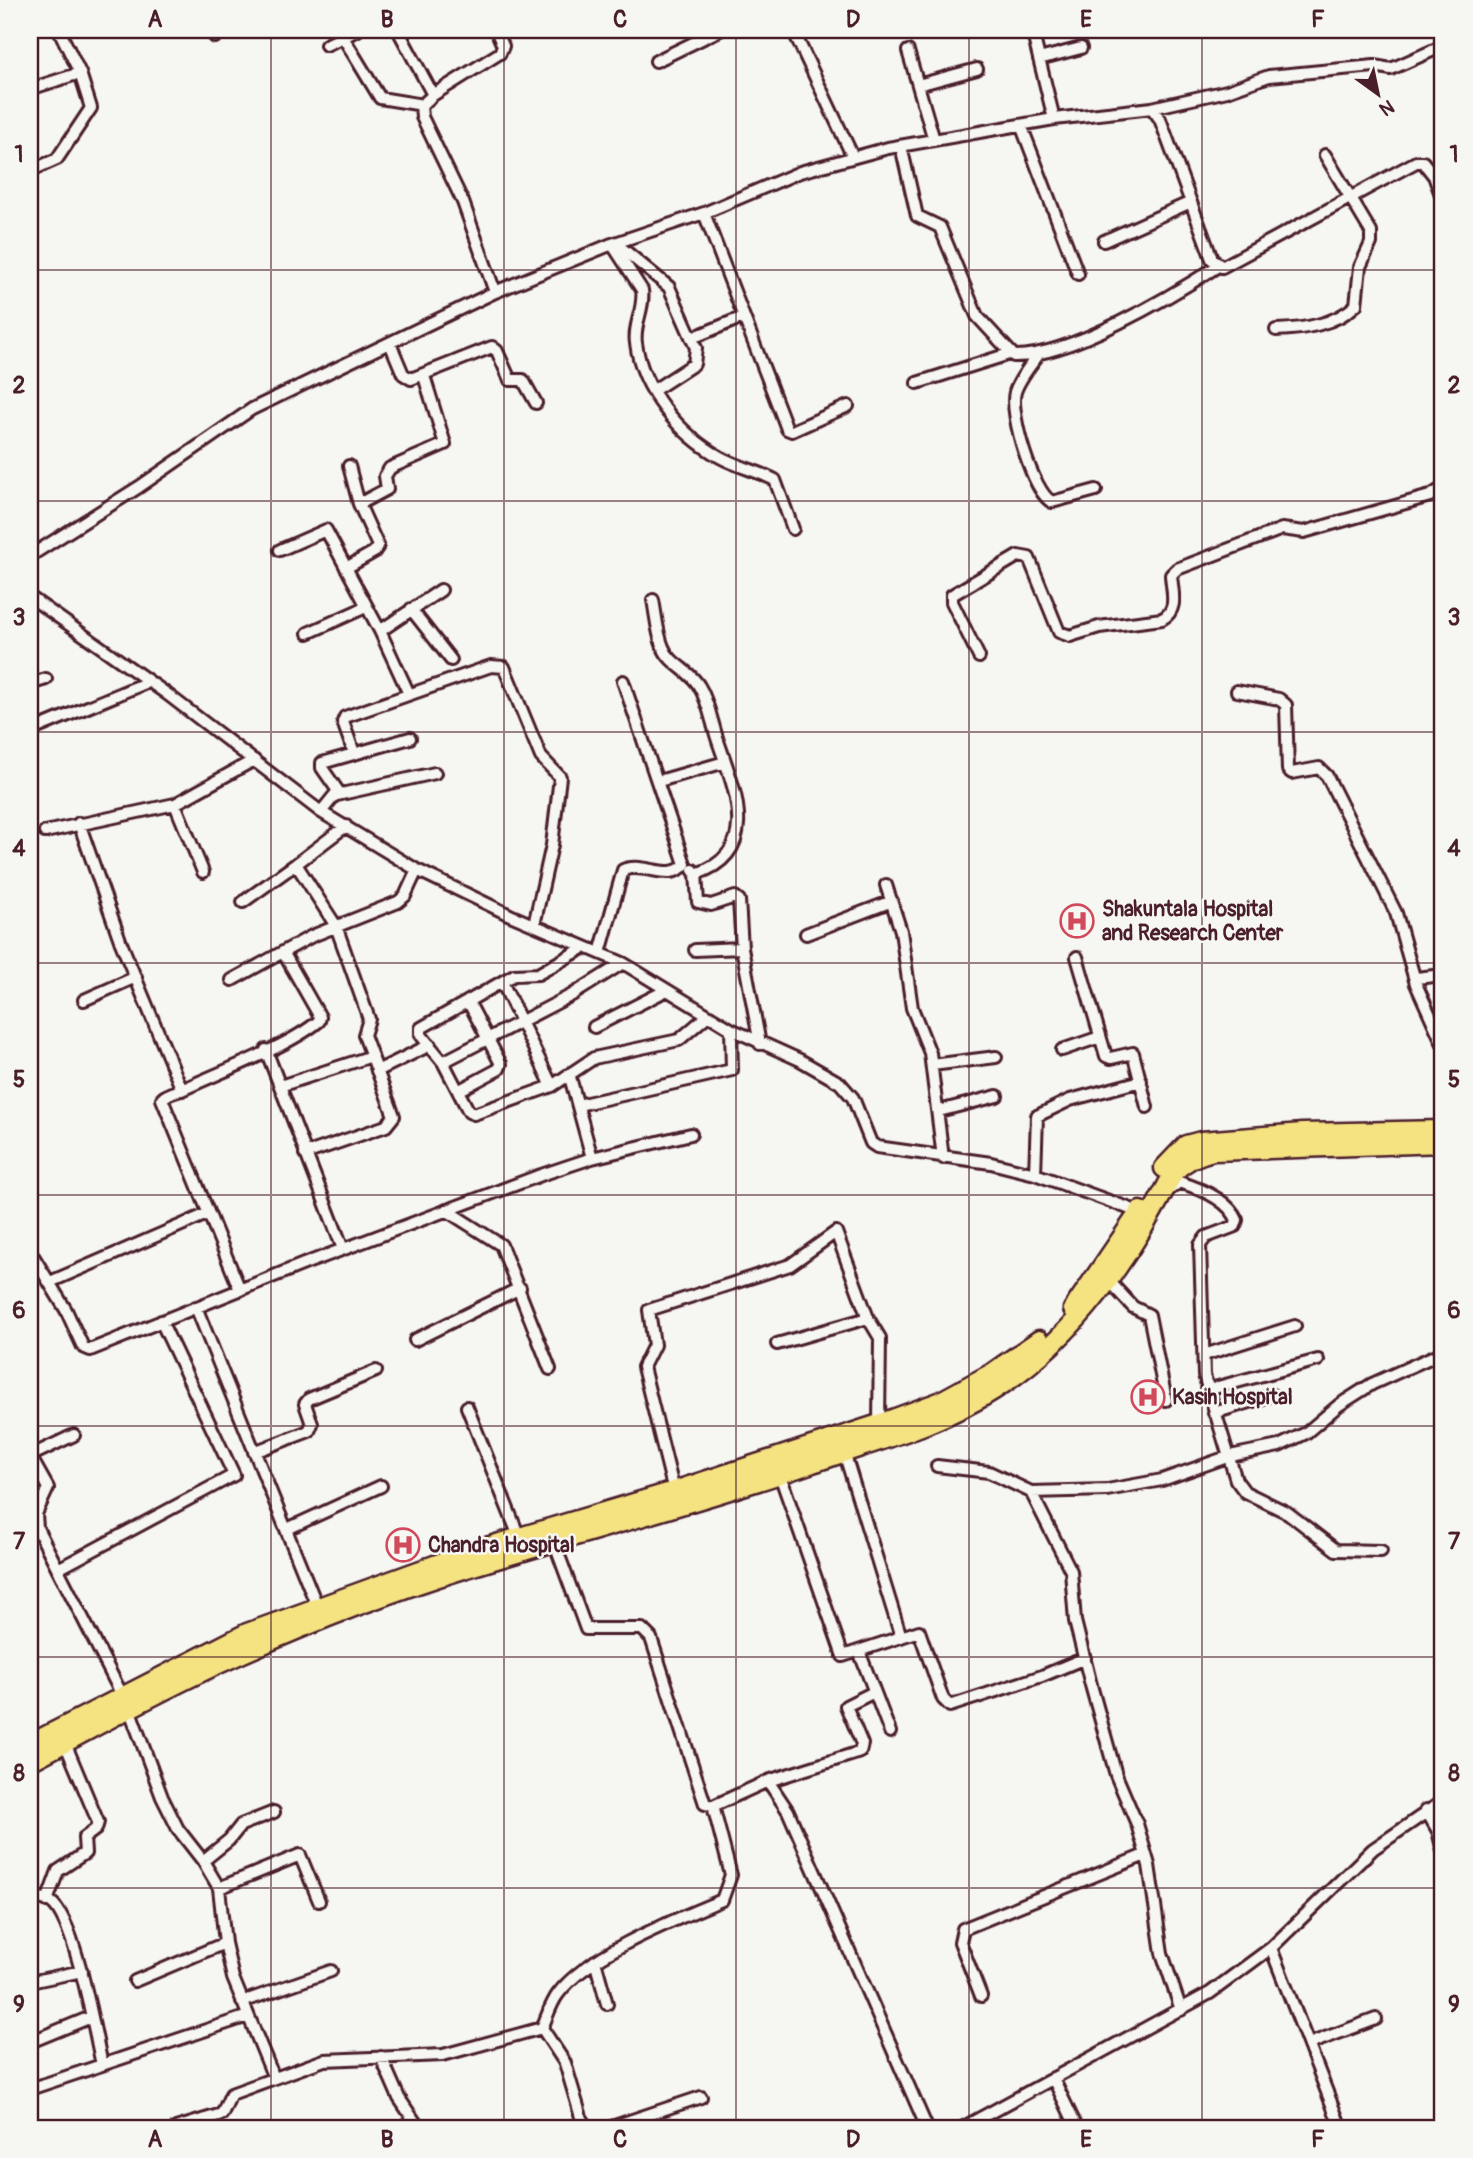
<svg xmlns="http://www.w3.org/2000/svg" width="1473" height="2158" font-family="Pangolin,sans-serif">
  <rect width="100%" height="100%" fill="#f6f6f2"/>
  <filter id="ink" filterUnits="userSpaceOnUse"><feTurbulence type="fractalNoise" baseFrequency=".0143" numOctaves="2"/><feDisplacementMap in="SourceGraphic" scale="14" xChannelSelector="R" yChannelSelector="G"/><feConvolveMatrix kernelMatrix="1 2 1 2 8 2 1 2 1" color-interpolation-filters="sRGB"/></filter>
  <g filter="url(#ink)">
    <g fill="none" stroke-linecap="round" stroke-linejoin="round">
      <defs>
        <path id="minor" d="M211,30L215,37
          M398,30L433,95L421,106L422,117L463,202L495,292
          M793,30L853,157
          M1032,30L1054,119
          M343,37L380,98L423,105
          M326,45L358,30
          M908,51L934,140
          M1039,59L1081,48
          M656,61L720,30
          M918,85L977,69
          M30,89L80,73
          M433,95L500,53L503,46L496,30
          M1152,108L1227,91L1269,76L1374,66L1391,69L1443,46
          M1021,125L1078,274
          M901,146L917,216L940,227L977,316L1014,356C1069,357 1170,297 1218,266
          M30,171L57,159L91,108L80,73L59,30
          M1434,176L1443,200
          M704,213L787,429L792,431L848,406
          M1104,241L1191,202
          M612,244L642,290C645,308 633,325 636,343C642,390 680,435 720,457C738,467 758,471 775,480L793,529
          M615,248L624,250L669,287L696,348L694,364L654,390
          M1276,330C1303,329 1335,325 1356,305L1360,267L1371,243V232L1325,155
          M692,338L743,317
          M390,343L403,374L411,379L492,347L497,351L510,380H523L536,403
          M1038,355C1030,366 1019,379 1015,392C1009,413 1033,493 1052,502L1096,490
          M917,383L1009,354
          M359,504L387,489L385,476L390,468L445,444L424,376
          M280,550L326,530L380,631L409,694
          M30,556L139,487L252,409L495,292L612,244L704,213L800,172L888,148L1054,119L1152,108L1160,119L1212,259L1222,267L1416,162H1423L1434,176L1443,173
          M346,568L374,552L378,546L359,504L349,466
          M30,597L167,694L321,812L417,870L510,915L623,963L731,1029L800,1060L840,1083L853,1098L871,1143L877,1147L991,1163L1035,1174L1139,1212
          M653,600C656,615 657,633 663,647C670,665 690,670 699,686C709,702 712,724 718,741C734,788 763,852 696,874
          M411,609L451,660
          M380,631L441,590
          M308,633L366,607
          M979,657L952,602V595L1018,556L1029,558L1059,632L1070,636L1099,627L1162,619C1179,610 1172,592 1171,575L1177,569L1282,529L1304,532L1430,496L1443,488
          M30,684L46,679
          M1237,691L1279,699L1286,705L1288,770L1292,773L1319,768L1327,776L1396,913L1416,984L1443,1044
          M30,731L148,682
          M354,753L343,722L345,717L491,666L504,667L541,757L560,777L552,845L534,925
          M659,781L725,762
          M337,795L435,773
          M175,804L203,872
          M321,812L338,791L322,768V763L410,738
          M79,823L121,943L182,1090
          M45,832L175,804L254,760
          M693,870L696,874L698,902L711,905L735,897L739,900L742,948L760,1044
          M886,885L901,931L912,1008L930,1053L943,1158
          M243,902L296,864
          M806,934L892,901
          M585,947L538,974L514,975L421,1028V1035L443,1062L469,1112L474,1114L552,1086L594,1058L679,1040L707,1016
          M695,950L742,948
          M600,953L623,870C642,861 671,883 685,864L623,681
          M1077,957L1106,1056L1111,1058L1133,1053L1147,1107
          M1416,978L1443,975
          M232,980L312,936L398,902L405,896L417,870
          M502,982L552,1086
          M84,1000L136,977
          M594,1027L665,991
          M266,1050L343,1249
          M1062,1050L1100,1037
          M443,1062L572,995L623,963
          M932,1065L996,1057
          M377,1071L430,1045
          M570,1077L592,1158
          M280,1086L372,1056
          M458,1091L499,1069L501,1064L468,1001
          M578,1105L732,1070L731,1029
          M939,1111L997,1096
          M305,1154L386,1126L394,1116L364,1035L369,1019L336,926L296,864L346,826
          M1035,1174L1037,1116L1070,1100L1141,1081
          M1169,1190L1179,1182C1199,1188 1228,1199 1237,1220L1235,1226L1206,1237L1200,1245L1204,1375L1236,1480L1245,1492L1288,1513L1336,1550L1381,1551
          M446,1210L501,1245L550,1369
          M30,1251L66,1310L83,1347L90,1350L304,1264L541,1175L592,1158L691,1134
          M1109,1281L1133,1307L1149,1315L1166,1400
          M50,1282L207,1214
          M240,1290L162,1099C168,1092 178,1092 186,1088C223,1071 289,1046 319,1021L320,1017L283,952
          M196,1307L317,1606
          M415,1340L520,1288
          M777,1344L868,1318L880,1338L879,1424
          M1204,1355L1295,1326
          M1207,1390L1318,1360
          M467,1407L520,1539
          M1214,1413L1272,1395
          M254,1452L309,1431L312,1424L305,1404L309,1399L376,1371
          M844,1452L901,1637
          M30,1456L48,1488L36,1514L37,1528L122,1695
          M30,1456L74,1435
          M937,1466L989,1472L1031,1492L1071,1571L1075,1621L1091,1685L1116,1775L1137,1824L1149,1865L1162,1953L1181,2010
          M780,1475L843,1656L919,1631L943,1699L950,1706L1042,1676L1085,1658
          M674,1491L643,1367L654,1345L649,1310L790,1265L836,1232L868,1318
          M1031,1492L1107,1490L1162,1480L1230,1456L1279,1446L1306,1433L1339,1405L1372,1384L1443,1352
          M287,1529L381,1486
          M554,1542L586,1629H642L651,1638L705,1804L713,1806L768,1781L860,1752L862,1744L846,1706L874,1692
          M58,1569L234,1475L161,1321
          M859,1651L890,1732
          M129,1708L162,1797L178,1829L203,1861L219,1888L225,1943L233,1978L274,2078
          M768,1781L788,1811L927,2128
          M1426,1810L1438,1831L1443,1851
          M203,1861L229,1840L241,1825L274,1812
          M219,1888L300,1855L319,1901
          M30,1896C36,1897 45,1899 51,1902C75,1919 95,2033 102,2065
          M47,1901L58,1871L85,1853L84,1838L96,1829L98,1822L65,1743
          M1271,1948L1341,2128
          M595,1961L607,2004
          M135,1981L225,1943
          M30,1982L82,1971
          M981,1996L960,1942L963,1929L1145,1855
          M242,2002L331,1971
          M30,2042L91,2017
          M1309,2044L1376,2019
          M381,2057L399,2098L419,2128
          M1053,2078L1077,2128
          M30,2089L248,2016
          M176,2128L222,2114L231,2094L324,2060L443,2055L542,2028
          M588,2128L581,2117L565,2063L542,2028C547,2017 551,2003 558,1994C587,1954 677,1919 722,1900L731,1875L713,1806
          M608,2128L701,2097
          M962,2128L1210,1993L1271,1948L1373,1849L1443,1801
          M1434,2128L1443,2125"/>
        <path id="trunk" d="M1164,1168L1186,1145L1201,1141L1302,1133L1443,1130
          M1073,1309L1140,1211
          M30,1744L247,1633L473,1551L674,1491L879,1424L939,1402L992,1373L1039,1340
          M30,1761C95,1727 158,1691 225,1661C302,1626 386,1593 467,1568C581,1533 697,1503 810,1464C873,1442 938,1426 994,1390C1076,1338 1131,1256 1174,1172C1186,1160 1197,1155 1213,1151L1443,1143"/>
      </defs>
      <use href="#minor" stroke="#4a1f2b" stroke-width="16"/>
      <use href="#trunk" stroke="#4a1f2b" stroke-width="23"/>
      <use href="#minor" stroke="#f6f6f2" stroke-width="10"/>
      <use href="#trunk" stroke="#f5e382" stroke-width="18"/>
    </g>
  </g>
  <path fill="none" stroke="#4a1f2b" stroke-width="2" stroke-opacity="0.55" d="M271,30V2128M504,30V2128M736,30V2128M969,30V2128M1202,30V2128M30,270H1443M30,501H1443M30,732H1443M30,963H1443M30,1195H1443M30,1426H1443M30,1657H1443M30,1888H1443"/>
  <defs>
    <symbol id="hospital-ring" viewBox="-11 -11 22 22"><circle r="9.5" fill="#f6f6f2" stroke="#d1495b" stroke-width="1.5"/><path d="M-5-5h3v3.5h4V-5h3V5h-3V1.5h-4V5h-3Z" fill="#d1495b"/></symbol>
  </defs>
  <g fill-rule="evenodd">
    <use href="#hospital-ring" x="1058" y="902" width="38" height="38"/>
    <use href="#hospital-ring" x="1129" y="1378" width="38" height="38"/>
    <use href="#hospital-ring" x="384" y="1526" width="38" height="38"/>
  </g>
  <g text-anchor="middle" dominant-baseline="central" stroke-width="5" stroke-linejoin="round" paint-order="stroke">
    <g font-size="21" font-weight="bold" fill="#4a1f2b" stroke="#f6f6f2" text-anchor="start">
      <text x="1102" y="909">Shakuntala Hospital<tspan x="1102" dy="24">and Research Center</tspan></text>
      <text x="1172" y="1397">Kasih Hospital</text>
      <text x="428" y="1545">Chandra Hospital</text>
    </g>
  </g>
  <rect width="1473" height="2158" fill="none" stroke="#f6f6f2" stroke-width="77"/>
  <g transform="translate(1378 94) rotate(147)" stroke="#f6f6f2" stroke-width="5" paint-order="stroke">
  <path d="M0-5L12 26L0 18L-12 26Z" fill="#4a1f2b"/>
  <text y="-10" font-size="19" font-weight="bold" text-anchor="middle" fill="#4a1f2b">N</text>
  </g>
  <rect x="38" y="38" width="1396" height="2082" fill="none" stroke="#4a1f2b" stroke-width="2.5"/>
  <g font-size="23" text-anchor="middle" font-weight="bold" fill="#4a1f2b">
    <text x="155" y="27">A</text>
    <text x="387" y="27">B</text>
    <text x="620" y="27">C</text>
    <text x="853" y="27">D</text>
    <text x="1086" y="27">E</text>
    <text x="1318" y="27">F</text>
    <text x="19" y="162">1</text>
    <text x="1454" y="162">1</text>
    <text x="19" y="393">2</text>
    <text x="1454" y="393">2</text>
    <text x="19" y="625">3</text>
    <text x="1454" y="625">3</text>
    <text x="19" y="856">4</text>
    <text x="1454" y="856">4</text>
    <text x="19" y="1087">5</text>
    <text x="1454" y="1087">5</text>
    <text x="19" y="1318">6</text>
    <text x="1454" y="1318">6</text>
    <text x="19" y="1549">7</text>
    <text x="1454" y="1549">7</text>
    <text x="19" y="1781">8</text>
    <text x="1454" y="1781">8</text>
    <text x="19" y="2012">9</text>
    <text x="1454" y="2012">9</text>
    <text x="155" y="2147">A</text>
    <text x="387" y="2147">B</text>
    <text x="620" y="2147">C</text>
    <text x="853" y="2147">D</text>
    <text x="1086" y="2147">E</text>
    <text x="1318" y="2147">F</text>
  </g>
</svg>
